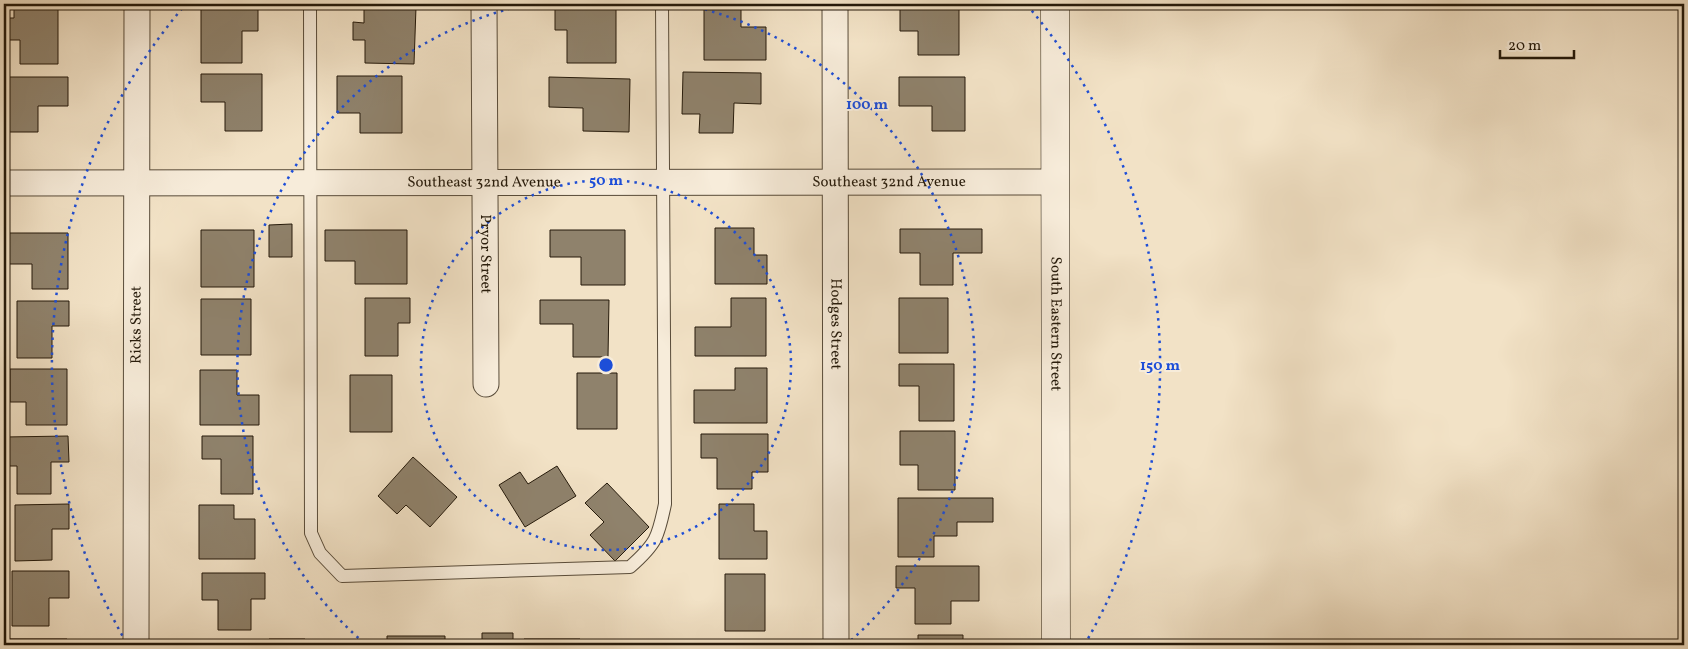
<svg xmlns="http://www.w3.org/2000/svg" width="1688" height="649" font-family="Vollkorn,serif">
  <rect width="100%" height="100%" fill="#f2e2c6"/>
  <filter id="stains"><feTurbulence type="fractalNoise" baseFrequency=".004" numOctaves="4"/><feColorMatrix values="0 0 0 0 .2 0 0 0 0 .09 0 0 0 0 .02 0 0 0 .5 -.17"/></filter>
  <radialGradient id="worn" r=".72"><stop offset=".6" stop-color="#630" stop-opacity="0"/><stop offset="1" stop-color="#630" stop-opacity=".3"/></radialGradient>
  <path fill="#8f826c" stroke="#24190a" d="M201,4H258V31H242V63H201Z
    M900,4H959V55H918V31H900Z
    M14,6H58V64H20V40H4V18H14Z
    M364,6L416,7L414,64L365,63V40H353V22L364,23Z
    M555,6H616V63H567V30H555Z
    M704,6H741V27H766V60H704Z
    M683,72L761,73V104L734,103L733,133H699L700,114H682Z
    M201,74H262V131H225V102H201Z
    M337,76H402V133H360V113H337Z
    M5,77H68V106H38V132H5Z
    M549,77L630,79L629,132L583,131V108L549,107Z
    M899,77H965V131H932V106H899Z
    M292,224V257H269V225Z
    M715,228H754V255H767V284H715Z
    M900,229H982V253H953V285H920V253H900Z
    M201,230H254V287H201Z
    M325,230H407V284H355V261H325Z
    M550,230H625V285H581V257H550Z
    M9,233H68V289H32V264H9Z
    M365,298H410V323H398V356H365Z
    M731,298H766V356H695V327H731Z
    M899,298H948V353H899Z
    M201,299H251V355H201Z
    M540,300H609L608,357H573V324H540Z
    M17,301H69V326H52V358H17Z
    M899,364H954V421H919V386H899Z
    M735,368H767V423H694V390H735Z
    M10,369H67V425H26V402H10Z
    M200,370H237V395H259V425H200Z
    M577,373H617V429H577Z
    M350,375H392V432H350Z
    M900,431H955V490H918V465H900Z
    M701,434H768V472H752V489H717V458H701Z
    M68,436L69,462H51V494H17V466H4V437Z
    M202,436H253V494H221V459H202Z
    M413,457L457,497L430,527L406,505L397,514L378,496Z
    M557,466L576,496L525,527L499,485L520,472L528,484Z
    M607,483L649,527L615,561L590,535L604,522L585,503Z
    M898,498H993V522H957V536H934V557H898Z
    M69,504V529H52V560L15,561V505Z
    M719,504H754V531H767V559H719Z
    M199,505H234V519H255V559H199Z
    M896,566H979V601H951V624H915V588H896Z
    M12,571H69V598H49V626H12Z
    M202,573H265V599H251V630H218V600H202Z
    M725,574H765V631H725Z
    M482,633H513V645H482Z
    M918,635H963V645H918Z
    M387,636H445V645H387Z
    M10,639H67V645H10Z
    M269,639H305V645H269Z
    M524,639H580V645H524Z
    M590,640H648V645H590Z
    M322,642H378V645H322Z
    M661,642H718V645H661Z"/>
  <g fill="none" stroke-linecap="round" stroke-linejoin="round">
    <defs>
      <path id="lane" d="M310,4L311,533L320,553L342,576L630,567C656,544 658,538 665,504L662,4"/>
      <g id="street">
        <path id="s1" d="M484,4L486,384"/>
        <path id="s2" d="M835,4L836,645"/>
        <path id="s3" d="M4,183L1054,182"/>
        <path id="s4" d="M136,645L137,4"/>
      </g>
      <g id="secondary">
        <path id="s5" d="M1055,4L1056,645"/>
      </g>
    </defs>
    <use href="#lane" stroke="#584b39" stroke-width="14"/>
    <use href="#street" stroke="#584b39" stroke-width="27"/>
    <use href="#secondary" stroke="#24190a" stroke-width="29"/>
    <use href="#lane" stroke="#f7ecda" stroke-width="12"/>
    <use href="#street" stroke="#f7ecda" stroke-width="25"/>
    <use href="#secondary" stroke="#f7ecda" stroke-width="28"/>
  </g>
  <g fill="none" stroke="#1d4ed8" stroke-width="2.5" stroke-dasharray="2.5 5">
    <circle cx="606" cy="365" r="185"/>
    <path d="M364 643A369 369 0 0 1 529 4M683 4A369 369 0 0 1 848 643"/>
    <path d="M126 642A554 554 0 0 1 185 5M1027 5A554 554 0 0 1 1086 642"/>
  </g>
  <g text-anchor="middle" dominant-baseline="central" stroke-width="4" stroke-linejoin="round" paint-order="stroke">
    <g font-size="15" fill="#24190a" stroke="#f7ecda">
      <text stroke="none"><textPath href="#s3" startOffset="480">Southeast 32nd Avenue</textPath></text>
      <text stroke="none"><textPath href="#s3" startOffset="885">Southeast 32nd Avenue</textPath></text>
      <text stroke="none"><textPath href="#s1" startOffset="250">Pryor Street</textPath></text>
      <text stroke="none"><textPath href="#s2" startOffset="320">Hodges Street</textPath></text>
      <text stroke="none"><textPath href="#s4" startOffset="320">Ricks Street</textPath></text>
      <text stroke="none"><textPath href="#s5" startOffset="320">South Eastern Street</textPath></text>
    </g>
  </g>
  <circle cx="606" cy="365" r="8" fill="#1d4ed8" stroke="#f7ecda" stroke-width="2.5"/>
  <g font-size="15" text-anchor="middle" font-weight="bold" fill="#1d4ed8" stroke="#f7ecda" stroke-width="4" stroke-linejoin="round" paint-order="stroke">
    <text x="867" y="109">100 m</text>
    <text x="606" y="185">50 m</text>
    <text x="1160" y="370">150 m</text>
  </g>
  <rect width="1688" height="649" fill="none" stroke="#f2e2c6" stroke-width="20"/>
  <rect x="5" y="5" width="1678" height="639" fill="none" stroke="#24190a" stroke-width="2.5"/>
  <rect x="10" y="10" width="1668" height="629" fill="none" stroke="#24190a"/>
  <path d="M1500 50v8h74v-8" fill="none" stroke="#24190a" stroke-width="2.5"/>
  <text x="1508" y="50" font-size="15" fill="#24190a" stroke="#f7ecda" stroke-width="4" paint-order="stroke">20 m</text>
  <rect width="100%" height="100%" filter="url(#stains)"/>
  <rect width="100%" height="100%" fill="url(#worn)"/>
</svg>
